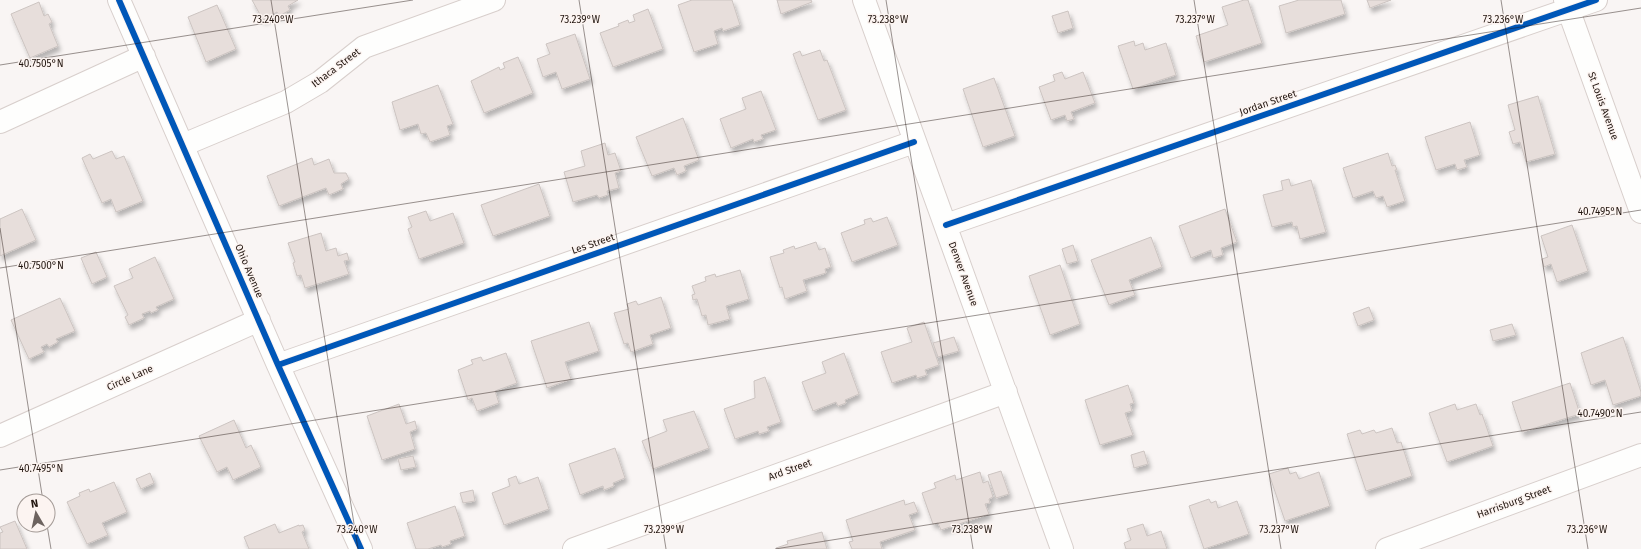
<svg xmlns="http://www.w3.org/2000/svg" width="1641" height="549" font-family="'Fira Sans',sans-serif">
  <defs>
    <filter id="shadow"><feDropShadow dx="2.5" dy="4.5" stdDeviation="2" flood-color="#0004"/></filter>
  </defs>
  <rect width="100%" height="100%" fill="#f9f5f4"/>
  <path fill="#e7dedb" stroke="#ccc4c1" filter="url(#shadow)" d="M252,0H298L288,6L290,10L279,16L277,12L263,20Z
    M692,0H732L740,25L723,31L722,28L714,31L718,44L694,52L678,5Z
    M777,0H811L812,2L781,14Z
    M1244,0H1248L1262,43L1204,62L1196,36L1228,25L1222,7Z
    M1299,0H1341L1345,14L1286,33L1279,6Z
    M1367,0H1391L1370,8Z
    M39,2L44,16L48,14L52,22L49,24L58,46L30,58L11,14Z
    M217,5L236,49L206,62L188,17Z
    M648,9L663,49L613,67L600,33L619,26L618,24L628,20L629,23L635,21L633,15Z
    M1068,11L1073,28L1058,33L1052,16Z
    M575,34L590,79L562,89L556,72L543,77L537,59L550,54L546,44Z
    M1134,41L1135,46L1143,43L1145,50L1166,43L1176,75L1133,89L1118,46Z
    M820,50L824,61L827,60L846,110L818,120L793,54L800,51L802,56Z
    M518,57L533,93L484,113L471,81L499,67L500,70L505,68L503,63Z
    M1062,72L1065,79L1083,72L1095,103L1071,112L1074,119L1067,121L1065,115L1051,120L1039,87L1055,81L1053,75Z
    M994,78L1015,136L983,147L963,89Z
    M438,85L453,124L447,126L450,135L430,142L426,133L421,134L418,124L400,130L392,102Z
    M761,91L776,130L761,135L763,139L754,142L753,139L731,148L720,119L746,109L742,98Z
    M1538,96L1555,154L1526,162L1520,142L1513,144L1509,132L1515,130L1508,105Z
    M683,118L699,160L684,166L686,171L677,175L674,168L652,176L636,137Z
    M1470,122L1480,155L1464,160L1467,167L1457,170L1455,164L1436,170L1425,137Z
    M605,143L608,155L615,153L621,171L615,173L619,188L607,191L608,195L599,198L597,195L573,202L564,172L585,166L581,151Z
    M112,151L116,159L124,156L143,201L116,212L111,199L102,203L82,158L90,154L93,159Z
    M1388,153L1392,166L1395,165L1397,170H1395L1405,201L1387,207L1383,196L1376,198L1373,191L1353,198L1343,168Z
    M312,158L314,165L329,159L334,173H346L349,179L341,184L343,189L329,195L326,188L279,206L267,176Z
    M1289,179L1291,186L1311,180L1326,232L1300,239L1297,226L1293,227L1292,222L1272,227L1263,195L1283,190L1281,181Z
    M539,184L550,216L493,236L481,205Z
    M22,209L36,240L0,256V219Z
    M1225,209L1237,242L1221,248L1223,255L1213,258L1211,250L1191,258L1179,226Z
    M426,211L430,221L453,213L464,243L419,259L408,229L412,227L408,217Z
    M887,217L898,245L852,262L841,233L865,224L864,220L871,218L873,222Z
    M1572,225L1588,271L1557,282L1551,264L1544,267L1542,259L1548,257L1541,236Z
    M321,233L326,251L336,248L338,256L347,253L349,260L344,261L349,274L305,288L301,275L297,276L293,263L295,262L288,243Z
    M1151,237L1162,267L1129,280L1135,295L1109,305L1091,260Z
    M816,242L819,250L825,248L831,267L825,269L826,273L803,280L807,291L785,299L782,287L780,288L770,257L784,253L783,250L794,246L795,249Z
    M1073,245L1078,261L1067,264L1062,249Z
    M96,252L107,277L92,284L81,258Z
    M155,257L174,299L156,307L158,310L151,313L150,311L142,314L144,318L129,325L125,317L128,315L114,286L133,278L129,269Z
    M1060,265L1080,324L1050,335L1029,276Z
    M740,270L749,299L726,306L730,319L708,325L706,315L702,316L697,299L693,300L692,295L695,294L692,286L706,281L705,277L715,274L716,277Z
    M661,297L671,328L650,335L653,344L631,352L628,343L624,344L614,313L629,309L627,304L636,301L638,305Z
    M60,298L75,331L56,339L58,342L49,347L47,344L41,347L44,352L29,359L11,320Z
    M1369,307L1374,320L1358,326L1353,313Z
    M589,322L599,351L565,362L571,379L547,388L531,341Z
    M924,322L939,365L925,370L927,375L917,378L916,375L892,383L881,352L912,342L907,328Z
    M1512,324L1516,335L1493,341L1490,330Z
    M954,337L959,351L938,357L933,343Z
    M1623,337L1641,392V396L1613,405L1605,380L1591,385L1581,353Z
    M506,353L517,383L495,391L499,403L477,411L472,398L468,400L458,370L473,364L471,360L481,357L483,361Z
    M844,353L859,394L845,400L846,403L838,406L836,402L813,411L802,382L826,373L822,362Z
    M765,377L781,422L767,427L769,431L759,434L758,431L735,439L724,409L755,398L754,381Z
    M1570,383L1580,414L1522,432L1512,402Z
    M1128,385L1134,403L1130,404L1132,411L1125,413L1133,435L1100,445L1085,400Z
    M399,404L406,424L415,421L417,429L410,432L415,449L382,460L367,416Z
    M1455,404L1457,410L1476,404L1480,415L1482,414L1493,446L1447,462L1429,413Z
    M694,411L709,448L653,469L642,441L667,431L663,420Z
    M234,420L246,448L251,445L261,467L233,480L227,467L217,472L199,436Z
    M1392,428L1397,443L1401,442L1412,476L1366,491L1347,434L1360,430L1362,434L1374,430L1376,433Z
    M615,448L625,478L613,483L614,486L604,490L603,486L580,495L569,464Z
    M1144,451L1148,464L1134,468L1131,455Z
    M413,456L416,467L401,470L398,459Z
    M1288,468L1290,474L1296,472L1299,479L1319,472L1330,506L1285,521L1269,474Z
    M1001,471L1009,494L996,498L988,475Z
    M980,472L983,483L988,481L993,497L989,499L990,503L985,504L989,514L941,530L938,523L933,524L922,493L936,488L934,483L955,475L956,480Z
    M150,473L154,483L141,489L136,479Z
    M516,476L519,484L538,477L549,509L504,525L492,493L510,486L508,479Z
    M114,482L127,512L102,523L108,535L87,544L67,502L80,496L79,493L89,489L90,492Z
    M473,490L475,501L463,503L460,493Z
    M1209,499L1211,503L1216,501L1218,508L1237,501L1249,534L1204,549L1189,506Z
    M904,500L905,505L914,502L918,512L909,515L915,530L880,542L882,549H852L849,542L853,541L846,520Z
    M455,506L465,536L450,541L451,544L442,547L441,545L428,549H416L407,523Z
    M15,521L27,549H0V533L3,532L0,527Z
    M275,524L279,533L299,525V526L303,525L305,530L302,532L309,549H249L244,537Z
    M1143,524L1147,536L1161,531L1167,549H1126L1124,543L1131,540L1127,529Z
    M822,532L827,549H777L776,548L788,544L787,541Z"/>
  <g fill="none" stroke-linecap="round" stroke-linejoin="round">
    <defs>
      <path id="minor" d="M119,0L278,365L361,549
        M864,0C929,184 997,366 1062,549
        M1565,0L1641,212
        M0,122L144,56
        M183,145L286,102L320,82L364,47L494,0
        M946,225L1596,0
        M278,365L914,142
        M0,436L259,320
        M574,549L1006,392
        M1387,549L1641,455"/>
    </defs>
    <use href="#minor" stroke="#d8cfcc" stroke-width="24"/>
    <use href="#minor" stroke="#fefefd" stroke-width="22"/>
    <defs>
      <path id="cycleway" d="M119,0L278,365L361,549
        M946,225L1596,0
        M278,365L914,142"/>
    </defs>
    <use href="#cycleway" stroke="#fcf4f1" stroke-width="8"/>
    <use href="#cycleway" stroke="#0057b8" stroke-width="6"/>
  </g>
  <path fill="none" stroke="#21150f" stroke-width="1" stroke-opacity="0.45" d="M271,0L358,549M579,0L666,549M886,0L973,549M1194,0L1281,549M1501,0L1588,549M0,65L413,0M0,228L43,501M0,268L1641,8M0,470L1641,210M47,525L51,549M775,549L1641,412"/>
  <g text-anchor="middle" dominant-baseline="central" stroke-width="3" stroke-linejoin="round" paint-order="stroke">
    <g font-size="10" fill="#21150f" stroke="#fcf4f1">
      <text transform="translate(336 68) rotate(-37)">Ithaca Street</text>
      <text transform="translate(1268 103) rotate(-19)">Jordan Street</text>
      <text transform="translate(1603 106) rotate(70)">St Louis Avenue</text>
      <text transform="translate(593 244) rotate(-19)">Les Street</text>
      <text transform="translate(249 271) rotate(67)">Ohio Avenue</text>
      <text transform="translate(963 274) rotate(70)">Denver Avenue</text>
      <text transform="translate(130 378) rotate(-24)">Circle Lane</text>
      <text transform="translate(790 470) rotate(-20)">Ard Street</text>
      <text transform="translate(1514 502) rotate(-20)">Harrisburg Street</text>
    </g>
  </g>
  <g font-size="10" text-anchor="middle" fill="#21150f" stroke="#fcf4f1" stroke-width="3" stroke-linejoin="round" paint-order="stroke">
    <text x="273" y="23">73.240°W</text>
    <text x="580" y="23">73.239°W</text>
    <text x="888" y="23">73.238°W</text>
    <text x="1195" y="23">73.237°W</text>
    <text x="1503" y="23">73.236°W</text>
    <text x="41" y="67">40.7505°N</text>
    <text x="1600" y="215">40.7495°N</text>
    <text x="41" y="269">40.7500°N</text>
    <text x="1600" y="417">40.7490°N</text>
    <text x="41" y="472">40.7495°N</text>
    <text x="357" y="533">73.240°W</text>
    <text x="664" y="533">73.239°W</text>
    <text x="972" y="533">73.238°W</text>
    <text x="1279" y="533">73.237°W</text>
    <text x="1587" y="533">73.236°W</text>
  </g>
  <g transform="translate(36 513) rotate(351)"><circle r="19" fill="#fcf4f1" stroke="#a49b97"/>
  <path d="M0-3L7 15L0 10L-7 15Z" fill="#6d635f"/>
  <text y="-6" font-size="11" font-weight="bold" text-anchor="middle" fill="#21150f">N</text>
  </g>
</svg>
